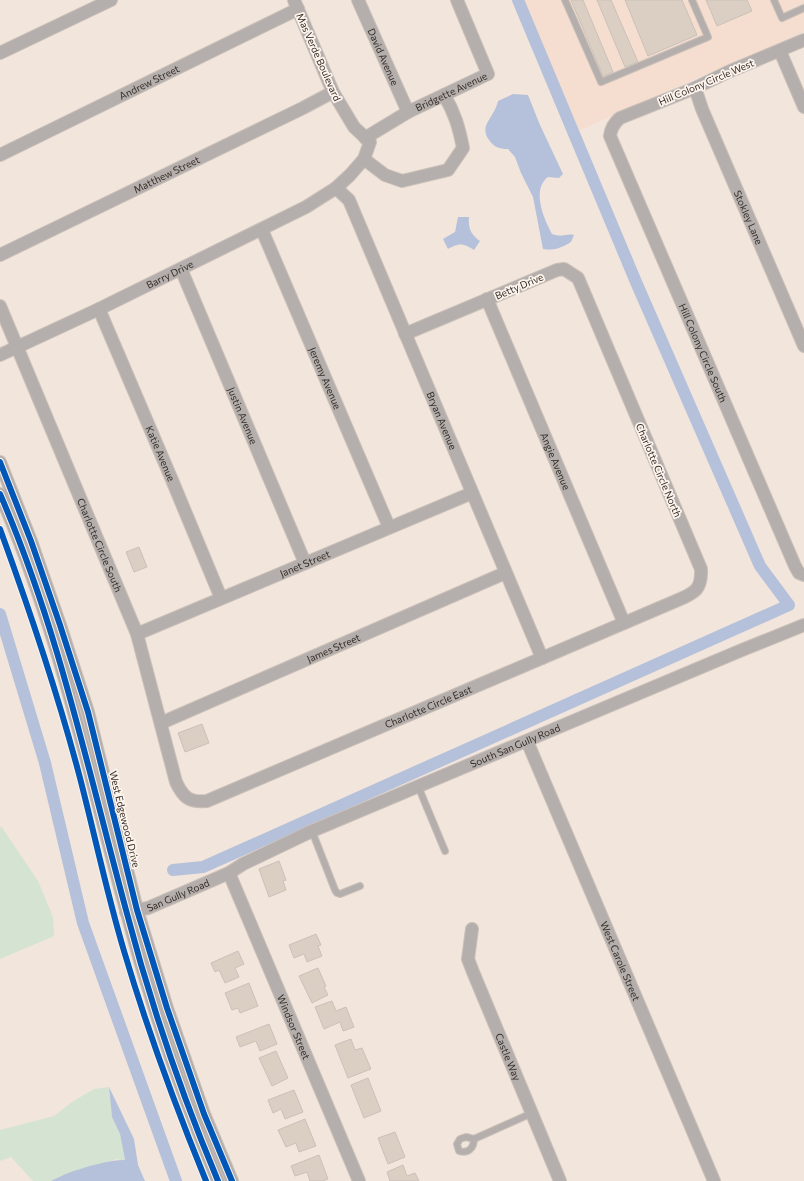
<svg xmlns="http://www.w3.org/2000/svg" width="804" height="1181" font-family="Commissioner,sans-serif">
  <rect width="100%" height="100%" fill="#f2e5dc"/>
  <path fill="#f5decf" d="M515,0H804V32L617,113L573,134Z"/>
  <path fill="#d4e3d2" d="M1,826L38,881L53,917L54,936L0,959V828Z
    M109,1087L112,1117L120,1134L125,1161L117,1159L58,1177L51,1181H33L11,1157L0,1161V1130L54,1116L72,1102L94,1089Z"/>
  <path fill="#b5c1da" d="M513,94L528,95L540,125L563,174L559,178L548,177C531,190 544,219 552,234C563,238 565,233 574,235L571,242C561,248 554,251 543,249L533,197L521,173L515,157L508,149C499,149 494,147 489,140C481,129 488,122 493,113C495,110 497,105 498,101Z
    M458,217H469C468,228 471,235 480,241L474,250C462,243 460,243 448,249L443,239L455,232Z
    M109,1087L134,1139L138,1165L145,1181H51C66,1172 108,1159 125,1160L120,1134L112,1117Z"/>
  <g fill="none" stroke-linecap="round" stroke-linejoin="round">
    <path stroke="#b5c1da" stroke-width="12" d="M0,614L45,763L83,923L176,1181
      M173,870L203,867L789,605L760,566L636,282L518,0"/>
  </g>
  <path fill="#dbcec3" stroke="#cac1b9" d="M571,0H583L613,72L603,76Z
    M597,0H611L638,62L625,67Z
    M625,0H682L697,35L648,56Z
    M706,0H747L752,11L717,26Z
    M139,547L147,567L134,572L126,552Z
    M202,724L209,743L185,752L178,733Z
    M279,861L286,880L283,881L286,890L269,897L259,869Z
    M316,934L321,945L318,946L322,956L307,962L304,954L294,958L289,945Z
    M238,951L244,964L235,968L239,977L225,983L219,970L215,972L211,963Z
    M318,968L326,986L324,987L328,995L312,1003L299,976Z
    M249,983L258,1006L240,1013L238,1008L232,1010L225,993Z
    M332,1001L336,1011L346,1007L354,1027L343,1031L340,1022L324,1029L315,1007Z
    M269,1024L277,1044L260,1051L256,1041L240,1047L236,1037Z
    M351,1039L355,1050L362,1048L371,1069L348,1078L335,1045Z
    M276,1051L288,1078L272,1086L259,1058Z
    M368,1078L381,1111L364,1118L351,1085Z
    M294,1090L303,1112L285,1119L281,1109L273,1113L268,1100Z
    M305,1119L316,1146L299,1152L296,1143L286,1147L278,1130Z
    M395,1132L405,1157L388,1164L378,1138Z
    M319,1155L328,1179L323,1181H310L307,1172L295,1176L291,1166Z
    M403,1165L407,1176L415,1173L419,1181H390L387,1172Z"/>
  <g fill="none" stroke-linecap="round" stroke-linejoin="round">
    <defs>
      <path id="lane" d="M565,0L601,82L708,37L692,0
        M774,0L782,18L804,8
        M418,786L445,851
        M312,831L335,890L337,893L340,894L360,886
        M474,1139C474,1148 468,1154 459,1151L457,1144L460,1139L466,1137L474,1139L532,1113"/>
      <g id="street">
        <path id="s1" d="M358,0L408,112"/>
        <path id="s2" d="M804,40L728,72L695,88L620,118C614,123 611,128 610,136L795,566L799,573L804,575"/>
        <path d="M780,51L804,107"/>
        <path d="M0,53L111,0"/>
        <path id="s3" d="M695,88L702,109L804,346"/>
        <path id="s4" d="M365,138L408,112L488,74L457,0"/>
        <path id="s5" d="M0,155L298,9"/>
        <path d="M364,159L385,175L402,181L448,170L463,148C459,128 455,113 444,95"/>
        <path id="s6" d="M336,188L349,200L542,658"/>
        <path id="s7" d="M262,230L389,527"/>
        <path id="s8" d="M0,255L303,108L333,92"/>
        <path id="s9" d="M181,269L305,563"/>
        <path id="s10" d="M487,299L624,623"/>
        <path id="s11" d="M0,306L137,634L176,782C183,797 189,803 207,801L678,600C695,593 702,589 701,569L578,278L564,269L557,270L405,334"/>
        <path id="s12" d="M99,309L172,480L221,598"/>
        <path id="s13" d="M0,355L99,309L306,207L336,188L350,175L364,159L370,142L354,127L333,92L294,0"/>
        <path d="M0,462L31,541L60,625L88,712L137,910L167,1008L204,1114L232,1181"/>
        <path d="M0,494C58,627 88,770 126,910C150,1002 181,1093 218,1181"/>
        <path id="s14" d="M137,634L472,493"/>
        <path id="s15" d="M161,723L505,573"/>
        <path id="s16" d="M527,741L714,1181"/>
        <path id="s17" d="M229,873L359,1181"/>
        <path id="s18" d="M126,912L148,908L229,873L243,864L312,831L742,650L804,625"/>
        <path id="s19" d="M472,929L468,959L473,972L560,1181"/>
      </g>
    </defs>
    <use href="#lane" stroke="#cbc1b9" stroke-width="8"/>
    <use href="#street" stroke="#cbc1b9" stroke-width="14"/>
    <use href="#lane" stroke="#b4aeac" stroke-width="6"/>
    <use href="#street" stroke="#b4aeac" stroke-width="12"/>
    <defs>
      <path id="cycleway" d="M0,462L31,541L60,625L88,712L137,910L167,1008L204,1114L232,1181
        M0,494C58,627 88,770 126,910C150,1002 181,1093 218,1181
        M0,529C30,611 58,694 80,778C95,836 107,894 124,951C147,1029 175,1105 206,1181"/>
    </defs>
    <use href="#cycleway" stroke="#fdf4ed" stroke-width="8"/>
    <use href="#cycleway" stroke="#0057b8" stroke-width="6"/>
  </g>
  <g text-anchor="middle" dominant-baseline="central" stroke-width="3.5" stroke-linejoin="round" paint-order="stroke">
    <g font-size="10" fill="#362e27" stroke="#fdf4ed">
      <text stroke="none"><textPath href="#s1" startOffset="62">David Avenue</textPath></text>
      <text transform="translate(319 57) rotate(66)">Mas Verde Boulevard</text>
      <text stroke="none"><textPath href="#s5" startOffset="166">Andrew Street</textPath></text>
      <text transform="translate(706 82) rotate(-23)">Hill Colony Circle West</text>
      <text stroke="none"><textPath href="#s4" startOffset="98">Bridgette Avenue</textPath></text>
      <text stroke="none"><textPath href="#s8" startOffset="185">Matthew Street</textPath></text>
      <text stroke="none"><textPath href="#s3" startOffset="140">Stokley Lane</textPath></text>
      <text stroke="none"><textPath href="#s13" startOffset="188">Barry Drive</textPath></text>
      <text transform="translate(519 286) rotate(-23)">Betty Drive</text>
      <text stroke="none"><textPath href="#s2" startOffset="457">Hill Colony Circle South</textPath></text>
      <text stroke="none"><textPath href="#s7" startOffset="161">Jeremy Avenue</textPath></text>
      <text stroke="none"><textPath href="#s9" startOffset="159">Justin Avenue</textPath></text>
      <text stroke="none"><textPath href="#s6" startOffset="257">Bryan Avenue</textPath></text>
      <text stroke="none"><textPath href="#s12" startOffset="157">Katie Avenue</textPath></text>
      <text stroke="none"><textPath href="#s10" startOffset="176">Angie Avenue</textPath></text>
      <text transform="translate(659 470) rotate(67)">Charlotte Circle North</text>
      <text stroke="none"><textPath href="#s11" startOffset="259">Charlotte Circle South</textPath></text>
      <text stroke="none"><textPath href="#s14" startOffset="182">Janet Street</textPath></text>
      <text stroke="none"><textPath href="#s15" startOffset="188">James Street</textPath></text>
      <text stroke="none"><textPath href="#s11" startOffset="789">Charlotte Circle East</textPath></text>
      <text stroke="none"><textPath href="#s18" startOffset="424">South San Gully Road</textPath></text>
      <text transform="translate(125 819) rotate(76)">West Edgewood Drive</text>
      <text stroke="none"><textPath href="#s18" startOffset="55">San Gully Road</textPath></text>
      <text stroke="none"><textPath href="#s16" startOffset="239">West Carole Street</textPath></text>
      <text stroke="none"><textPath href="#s17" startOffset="167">Windsor Street</textPath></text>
      <text stroke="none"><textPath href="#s19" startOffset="136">Castle Way</textPath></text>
    </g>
  </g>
</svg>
